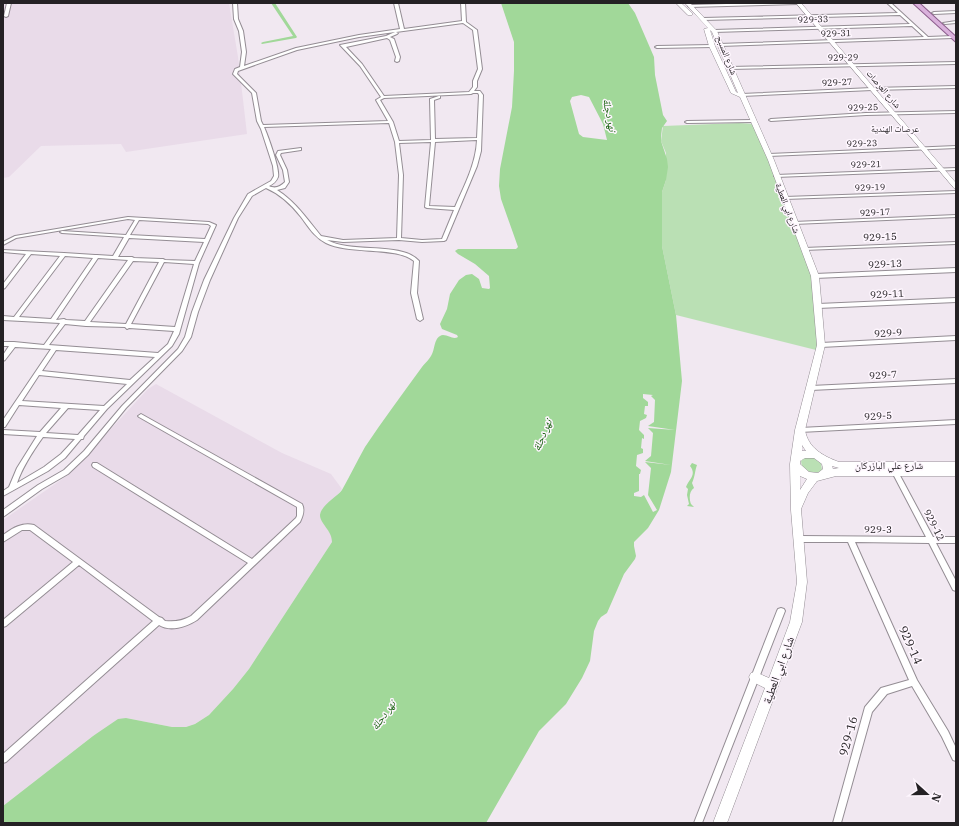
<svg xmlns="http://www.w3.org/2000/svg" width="959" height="826" font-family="'IBM Plex Serif','Noto Naskh Arabic',serif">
  <rect width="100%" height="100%" fill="#f1e8f1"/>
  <path fill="#e9dbe9" d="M3,3H229L238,57L247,134L126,152L121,144L41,146L9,177L3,178Z
    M156,384L282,453L331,474L342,489L336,497L323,508L320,514L332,537V542L249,669L233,689L209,715L195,724L186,727H172L126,718L93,736L3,806V520L68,475L148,389Z"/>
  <path fill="#bae0b4" d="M739,123L755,124L804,249L818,301L820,351L676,315L662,246V192L666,180V153L661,141L663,126Z
    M805,457L814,458L821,463L822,470C815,476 808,472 802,467L801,461Z"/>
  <path fill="#a1d899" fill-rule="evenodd" d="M501,3H628L635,13L654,57L655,75L663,115L667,121L662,128L661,136V141L667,159L668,167L666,180L662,192V246L676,315L682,381L671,472L659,510L648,528L634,542V546L636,556L635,559L624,574L607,613L601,617L598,621L594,631L590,661L582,678L566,704L539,731L486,823H3V806L93,736L118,719L126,718L172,727H186L195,724L209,715L233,689L249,669L332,542C332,530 320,524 320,515C321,505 337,497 342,490C350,476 357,461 365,447C383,420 403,393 422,367C425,363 430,359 432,354C435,349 434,336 443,335C449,335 453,340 458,337L457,335L442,329L440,324L447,309L450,294L459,280L466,275L472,274L479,279L482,288L489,289L490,288L489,276L475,264L458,254L455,251L458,249H516L518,247L501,199L499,186L500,169L512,107L514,71V42ZM581,95L589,97L603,124L607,140L583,137L579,134L570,101L572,97Z
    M692,463L697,465C695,470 695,477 692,483L694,488C689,491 689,499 691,504L694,507L687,506L689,504L687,495L688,489L686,487C689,479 697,475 690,466Z"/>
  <path fill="#f1e8f1" d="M643,394L653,395L651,396L655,400L654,422L648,426L675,430L648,428L653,433L651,456L645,461L671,465L645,462L651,468L648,495L657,510L653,512L644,495L641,497L634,496V493L639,491V474H640L641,470L636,466L637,455L643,453V449L641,448L642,438L644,439V435L639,430L640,421L646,418L647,415L644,414L645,406H648V402L643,398Z"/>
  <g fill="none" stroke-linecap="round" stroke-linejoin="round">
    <path fill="#a1d899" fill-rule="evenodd" d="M271,3H275L297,37L296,38L262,44L261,43L263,42L293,36Z"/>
    <defs>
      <path id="street" d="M7,3H11L8,16L6,17L4,16Z
        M233,3H237L238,19L243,31L246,52L244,66L296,48L359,35L400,29L394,3H398L404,29L462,21L461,3H465L466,22L477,30L482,69L477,81V87L474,91H480L483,95L481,151L477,166L446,240L444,241L422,242L399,240L343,242L327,240C352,254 401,241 419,261L417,293L423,319L420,321L417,319L411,293L414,261C396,246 350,255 326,243C314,237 308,226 301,217C291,204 280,194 266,188L252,196L238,218L210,280L198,312L191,337L182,351L126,408L88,455L68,474L42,489L3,517V510L38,485L64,470L84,451L122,406L178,349L185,337L192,312L204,280L234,218L248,194L271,181L274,176L273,166L261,129L257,121L252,93L233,74L235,69L240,67L242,52L239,31L234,19ZM463,23L473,30L478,69L473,81V87L469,92L384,96L362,64L346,47L387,38L390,40L396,57L395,61L397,62L399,61L400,57L394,39L390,37L397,34L398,33L396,32ZM395,32L386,36L340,45L360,66L381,97L376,100L388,121L263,125L261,121L256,93L237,74L238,71L297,50L359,37ZM473,93H478L479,95L477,138L435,139L434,100L440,98V96H439L430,99L431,140L399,141L393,122L380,100L384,98L471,94ZM389,123L395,142L399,175L397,238L343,240L321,236C307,219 295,201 277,190L285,188L289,182L287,170L280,155L281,153L301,150V148L278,151L276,155L283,170L285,182C280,187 275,189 269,186C273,184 276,182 278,177C280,169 268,136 264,127ZM477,140C476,164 464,186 455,207L429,206L435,142ZM431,142L425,207L427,208L454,210L442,239L422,240L401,238L403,175L399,143Z
        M763,3H800L798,4L690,7L688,6L690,5Z
        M887,3H891L928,37L953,36L955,37L953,38L720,46H719V44L924,37L912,26L714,32L712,31L714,30L910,24L900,15L703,20L701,19L703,18L898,13Z
        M956,11V13L934,14L932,13L934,12Z
        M956,21V23L945,24L943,23Z
        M712,45H713V47L657,48L655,47L657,46Z
        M956,62V64L730,69L728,68L730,67Z
        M956,86V88L872,90L742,96L740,95L742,94L872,88Z
        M956,111V113L866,115L771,121L769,120L771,119L866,113Z
        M753,120H754V122L687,123L685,122L687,121Z
        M956,146V148L769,156L767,155L769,154Z
        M956,168V170L776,177L774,176L776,175Z
        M956,191V193L785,199L783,198L785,197Z
        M956,215V217L794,224L792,223L794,222Z
        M128,217L209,222L216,225L199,263L179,334L172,346L107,409L84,436L83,439H81L65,458L48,471L3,496V491L9,487L17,468L37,436L3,434V430L40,432L61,408L19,405L5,427H3V420L51,349L15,347L5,360L3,361V355L9,346H3V342H14L44,345L60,323L3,320V316L14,317L60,256L31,254L5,288L3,289V284L26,254L3,252V250L64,253L95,255H97L113,256L124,237L62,233L60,232L62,231L126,235L135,220L128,219L16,238L3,245V242L15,236ZM139,220L208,224L211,226L205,239L130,235ZM129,238L204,242L195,261L165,260L163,259H161L134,258L132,257H118ZM65,256L93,258L51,319L19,317ZM98,258L128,260L85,321L66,320L64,319L56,320ZM133,261L159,262L126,324L90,322ZM164,262L194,264L175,327L131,324ZM65,324L86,326L125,327L127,329L129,328L174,331L168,344L158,353L49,345ZM56,350L155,357L130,380L42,371ZM39,375L127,384L104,406L22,401ZM68,408L100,410L78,435L46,433ZM43,437L75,439L61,454L44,467L17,483C23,466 33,451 43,437Z
        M956,242V244L804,250L802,249L804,248Z
        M956,268V272L815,278L812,276L815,274Z
        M956,298V302L818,308L815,306L818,304Z
        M956,336V340L821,347L818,345L821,343Z
        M956,379V383L811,390L808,388L811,386Z
        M141,414L302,504C305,510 303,516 300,522L197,620C186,627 170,632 159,625L6,762L3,763V754L153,621L79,565L6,626L3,627V620L73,562L30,530H22L3,542V535C13,528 22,522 34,525L159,617L162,618L165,621C175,622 182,621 191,616L248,563L93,467L92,465L93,463H97L252,559L296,518L297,516V507L139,417L138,416Z
        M956,420V424L800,432L797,430L800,428Z
        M893,470H897L933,537H956V543H936L956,581V591L953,590L929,543L855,542L917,680L948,731L956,748V761L953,760L942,737L912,686L887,694L872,712L841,823H833L865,707L881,688L909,680L848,542H800L798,541L797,539L798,537L800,536L926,537L892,472Z
        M781,608L784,609L785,611L702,823H694L777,611L778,609Z"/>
      <path id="secondary" d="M676,3H681L692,13V15H688Z
        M685,3H690L717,31L774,160L819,276L825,345L805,430C808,448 823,456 839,462H956V476H836L817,481L808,493L801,509L807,582L802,622L727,823H713L765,688L751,681L749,677L751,673L755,672L769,678L790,622L797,582L791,510L790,464L795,430L817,345L811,276L768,160L740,97L731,93L709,46L704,29L708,28ZM710,30L712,32L738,93L736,92L715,46ZM802,445L806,451H802ZM805,458H814L822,464L823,469L818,473L809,472L800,464V461ZM832,466L839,468L833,469ZM800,476L807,479L800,490Z
        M796,3H801L956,183V189L954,188Z"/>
      <path id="primary" d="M913,3H919L956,37V42Z"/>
    </defs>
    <use href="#street" stroke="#948d94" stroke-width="2"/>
    <use href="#secondary" stroke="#948d94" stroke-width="1"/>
    <use href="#primary" stroke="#8b5d8c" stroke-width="2"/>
    <use href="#street" fill="#fff" fill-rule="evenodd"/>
    <use href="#secondary" fill="#fff" fill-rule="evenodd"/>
    <use href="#primary" fill="#dab1dc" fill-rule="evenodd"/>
  </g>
  <g text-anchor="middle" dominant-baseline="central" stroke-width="3" stroke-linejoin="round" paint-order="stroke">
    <g font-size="9" fill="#242124" stroke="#fef6fe">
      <text transform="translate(813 19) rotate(-2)">929-33</text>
      <text transform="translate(836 33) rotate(-2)">929-31</text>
      <text transform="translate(727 55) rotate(68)">شارع المسبح</text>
      <text transform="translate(843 57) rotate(-1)">929-29</text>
      <text transform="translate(837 82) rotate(-3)">929-27</text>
      <text transform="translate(884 89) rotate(49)">شارع العرصات</text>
      <text transform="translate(863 107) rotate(-2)">929-25</text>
      <text transform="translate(862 143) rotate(-2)">929-23</text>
      <text transform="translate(866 164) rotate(-2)">929-21</text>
      <text transform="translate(870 187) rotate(-2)">929-19</text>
      <text transform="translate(788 208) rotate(69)">شارع ابي العطية</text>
      <text transform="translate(875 212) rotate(-3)">929-17</text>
    </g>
    <g font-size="9" fill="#242124" stroke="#fef6fe">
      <text x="895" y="128">عرصات الهندية</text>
    </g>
    <g font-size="10" fill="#242124" stroke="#fef6fe">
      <text transform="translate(880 237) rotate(-2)">929-15</text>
      <text transform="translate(885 264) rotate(-3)">929-13</text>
      <text transform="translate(887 294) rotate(-3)">929-11</text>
      <text transform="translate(888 333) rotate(-3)">929-9</text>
      <text transform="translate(883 375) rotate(-3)">929-7</text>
      <text transform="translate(878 416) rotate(-3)">929-5</text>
      <text x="889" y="465">شارع علي البازركان</text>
      <text transform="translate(934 525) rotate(63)">929-12</text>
      <text x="878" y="529">929-3</text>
    </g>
    <g font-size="11" font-style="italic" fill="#1a6311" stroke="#fef6fe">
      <text transform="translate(610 115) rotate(79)">نهر دجلة</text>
      <text transform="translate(542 435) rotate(-67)">نهر دجلة</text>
      <text transform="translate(383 715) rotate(-54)">نهر دجلة</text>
    </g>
    <g font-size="12" fill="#242124" stroke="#fef6fe">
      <text transform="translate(911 645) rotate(66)">929-14</text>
      <text transform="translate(778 670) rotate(-70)">شارع ابي العطية</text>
      <text transform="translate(848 736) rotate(-75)">929-16</text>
    </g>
  </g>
  <rect width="959" height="826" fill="none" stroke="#242124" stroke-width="8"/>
  <g transform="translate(927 794) rotate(111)" stroke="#fef6fe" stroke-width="3" paint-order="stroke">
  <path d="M0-3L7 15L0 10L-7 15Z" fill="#242124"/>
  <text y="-6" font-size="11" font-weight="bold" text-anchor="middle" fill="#242124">N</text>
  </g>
</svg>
